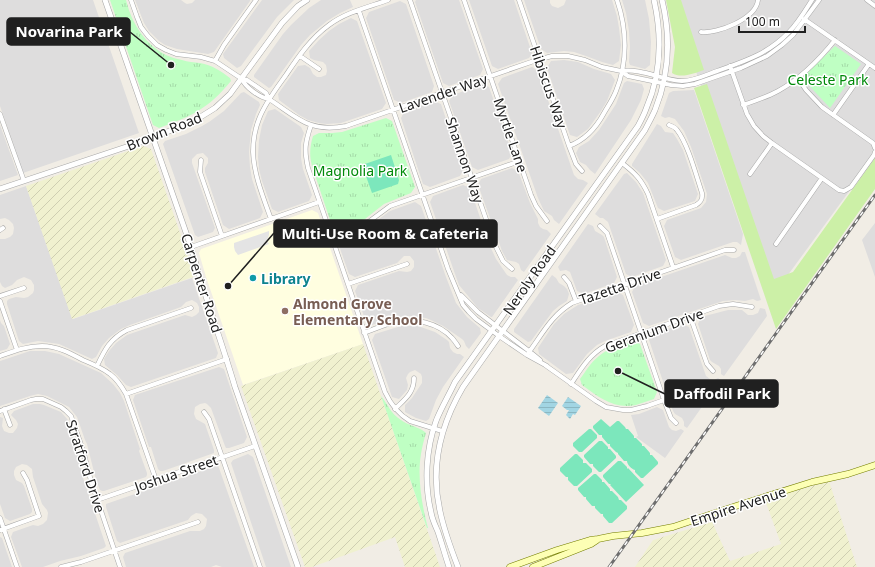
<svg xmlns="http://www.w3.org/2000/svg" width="875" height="567" font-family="'Noto Sans',sans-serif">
  <defs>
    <pattern id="farmland-furrows" width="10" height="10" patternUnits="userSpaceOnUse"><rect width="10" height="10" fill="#f0f1cf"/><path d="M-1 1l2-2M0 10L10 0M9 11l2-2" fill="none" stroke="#ceceb1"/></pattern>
    <pattern id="park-tufts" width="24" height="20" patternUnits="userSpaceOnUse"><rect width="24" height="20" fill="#bfffc3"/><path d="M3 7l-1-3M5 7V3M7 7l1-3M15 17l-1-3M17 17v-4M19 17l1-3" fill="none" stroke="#a4daa7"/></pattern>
    <pattern id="water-rules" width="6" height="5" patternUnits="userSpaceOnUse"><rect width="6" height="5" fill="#a2d5e3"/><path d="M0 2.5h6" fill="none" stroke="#8bb7c2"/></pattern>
  </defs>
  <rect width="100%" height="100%" fill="#f1ede5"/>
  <path fill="#dedddd" d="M0,0H93L139,133L23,173L0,106Z
    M135,0H181L185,3L187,4L192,3L195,0H250V1L214,52L208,54L177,49L165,45L159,41L149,31L144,23Z
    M262,0H294L277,17L241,66L237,68L224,58L223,54Z
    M321,0H350L353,7L340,13L327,21L310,35L301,45L271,87L269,88L254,77V75L283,34L291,25L309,8Z
    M416,0H459L483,69L480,75L449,86L443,83L415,2Z
    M469,0H514L532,53L529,58L498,69L492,66Z
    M524,0H550V3L552,6L558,8L564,5L566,0H612L617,16L619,28L621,45L619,61L613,65L602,62L586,56L574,52L564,51L547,53L541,49Z
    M622,0H645L649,19L651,42L650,65L645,69L630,65L629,62L630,47L629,31L626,13Z
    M671,0H875V156L774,294Z
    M400,1L406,4L434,86L432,92L401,103L394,100L366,18L369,12Z
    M351,18L357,21L386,103L382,109L341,123L327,124L319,123L308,120L299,115L279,100L278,94L298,66L305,65L310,68L313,74L317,77H321L326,75L327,71L326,65L323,62L314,60L310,58L309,51L319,40L329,31L339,24Z
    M564,60L578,62L594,69L611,74L615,80L607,101L601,111L588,129L577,137L570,135L547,68L551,61Z
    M532,67L538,71L574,175L578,179L583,180L588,183L559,224L554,220L552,216L544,211L538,198L498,84L502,78Z
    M627,81L642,84L644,89L641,100L631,120L595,174L590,170L586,165L580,162L576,153L579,147L589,141L599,130L616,104L624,83Z
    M483,84L489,87L512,153L509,159L478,170L472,167L449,101L453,95Z
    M694,90L743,234L741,245L737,242H733L681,260L675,257L664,226L667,220L701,208L706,202L707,194L691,147L684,131L675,119L669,117L665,118L661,116L669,93L673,91Z
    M244,92L259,102L260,105L256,114L251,130L249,152L250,167L252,179L263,212L260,218L229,229L223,225L205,172V168L208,163V158L203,153L197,154L192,159V163L215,228L213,232L198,237L195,235L163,144L165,141L186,134L202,126L209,122L224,111L241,93Z
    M434,101L441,104L463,170L460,176L430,187L423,184L401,118L404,112Z
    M275,109L301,127L304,133L301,143V158L303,169L312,195L309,201L278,212L272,209L262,181L259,169L258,157L259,140L262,125L268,111Z
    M657,124L661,126L665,132L673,133L677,139L683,150L698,194L695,201L664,211L658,208L648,183L640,173L632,166V164Z
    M0,125L18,175L0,181Z
    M512,168L518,171L530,203L538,219V223L540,227L543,229L547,230L551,234L524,272L521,270L519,264L516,262L507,260L502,251L478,185L481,179Z
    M627,173L636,182L643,193L666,260L663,266L632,277L626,274L608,222L603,218H600L595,214L624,174Z
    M463,185L470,188L489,244L496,259L507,275L511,277H515L518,280L492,317H491L478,308L459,285L455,274L430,202L433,196Z
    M26,186L73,319L192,278L218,353L216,358L131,387L126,385L117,375L105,365L104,359L109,351L116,343L127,335L185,315L192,317L196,315L199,312V307L197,303L192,300L186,302L181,307L130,325L121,329L109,338L102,346L96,357L92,359L59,344L38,341L23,344L19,341L7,304V301L9,299L16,297L24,298L28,297L33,293L34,290V285L31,280L24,277L17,280L12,285L5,288L2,286L0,282V239H5L10,237L13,234L14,228L13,224L9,220L5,218L0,219V195Z
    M415,202L421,206L446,277L456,303L467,317L480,328L481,333L469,349L466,346L464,341L462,339L443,326L433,321L426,318L409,316L399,317L391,319L372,325L366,322L355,291L358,285L399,271L407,272L411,271L414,267V261L410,256H404L397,263L355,277L349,274L338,243L341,237L368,227L390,211Z
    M875,223V277L862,240Z
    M588,224L593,226L595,231L602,235L604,237L617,277L614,283L584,294L577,291L570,272L566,270L560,271L558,267Z
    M742,252H745L761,300L757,301L753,299L745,301L735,300L723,301L649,326L643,323L632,292L635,286L725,255L732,258H736L740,256Z
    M552,275L556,278L559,283L564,286L567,289L569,294L567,301L559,306L553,311L531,341L528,342L514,332V329Z
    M617,292L623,295L634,325L631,332L605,341L597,345L587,354L573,373L566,374L539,354L538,348L554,324L564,314L578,305Z
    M760,308L765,309L767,316L724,376L721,374V369L719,366L712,362L710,360L698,324L701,317L728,310H742L748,315H753L758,313Z
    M0,320L1,323L4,326L10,344L7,349L0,351Z
    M683,324L689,327L706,376L710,379L714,380L718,378L721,380L687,428L684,426V422L682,418L675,414L673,411L649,340L652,334Z
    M401,326H418L435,332L447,340L449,342L450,348L453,352L457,354H460L464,357L443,387L436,400L429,419L426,421L416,418L405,412V405L412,398L422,383V377L421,374L415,370L410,372L408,374L406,378L408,385L407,390L399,399L392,397L372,340L375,334Z
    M30,351H45L59,354L101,373L113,384L120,393L124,401L140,449L139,451L147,473V475L146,477L104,491H102L100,490L96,480L87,444L85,440L77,417L69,407L47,396L38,394L30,396L0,406V361Z
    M219,367L224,369L247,437L244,443L229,448H226L225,446L211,408L207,404L205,403L200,404L195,407L194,414L196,419L205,424L214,450V453L163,471H160L158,469L151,447H149L133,400L135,395Z
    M33,404H40L44,405L61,412L68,420L76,443V447L83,478L106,546L104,548L81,556L60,561L43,567H22L11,537L13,532L33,525L38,526L43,524L47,520L48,513L47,510L42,504L33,477L32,469L27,465L22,464L16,467L14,471V475L16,480L22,483L24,486L32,509V512L30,514L10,521L5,518L0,504V417L3,418L2,426L4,431L9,433H13L17,428L18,424L16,420L11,415L14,411Z
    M657,407L663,410L669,427L672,430L676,431L681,429L684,431L665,458L636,437L638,436L631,415L639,414Z
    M248,454L253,457L291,567H266L231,463L233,460Z
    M216,466H218L219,468L254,567H222L216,565L211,567H126L123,557L125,553L190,531H200L204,529L206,526L207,519L202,514L196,513L191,516L188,520L120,543L117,541L106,507V504Z
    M0,537L2,538L12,567H0Z"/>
  <path fill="#fffee0" d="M312,210L318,213L363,344L243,385L206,277L199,253L201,249Z"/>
  <path fill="url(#farmland-furrows)" d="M143,146L151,149L186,250L193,277L72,319L26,186Z
    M363,344L381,396L440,567H405L395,537L312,567H305L241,386Z
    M829,481L857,567H635L653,540L712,522L730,561L781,544L765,500Z"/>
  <path fill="#ccf0a7" d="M666,0H681L704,70C695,73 681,79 672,73L675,47Z
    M707,84L774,279L793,272L875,158V189L776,329L694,88Z"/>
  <path fill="url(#park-tufts)" d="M110,0H126C128,7 130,14 133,20C143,40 159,56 182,60C188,62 194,62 200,63C212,65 221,71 230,78L231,81C208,109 192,116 159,128L153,125Z
    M835,46L861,64L830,108L802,78Z
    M386,118L392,121L415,187L411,193L384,204L365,219L338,228L332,226L312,166C309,155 310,146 313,136L319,133H332L342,132Z
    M634,341L640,344L657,392L654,399C648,401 642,403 636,405C615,410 598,397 582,385L580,379C586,371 591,362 599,356C608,348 622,345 634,341Z
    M381,396C388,404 390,413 401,420C407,425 422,428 426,433C424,440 422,447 421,454C417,477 422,506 428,528H427Z"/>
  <path fill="#7ce7bc" d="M391,155L399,180L398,184L372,193L362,165Z
    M601,419L610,427L617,421H619L625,427L626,429H628L634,436V438H636L642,444V446H644L650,453V455H652L658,462V464L643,478H641L635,472V470C631,469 627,464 627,461H624L618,454V453L616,452L610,446V444H608L602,437V435H599L593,428V426Z
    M589,429H591L597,435V438L582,452H579L573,446V443Z
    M599,441H602L608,447V449H610L616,456V458L601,472H599L593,466V464H590L584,457V455Z
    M575,454H577L583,460V463H586L592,469V472L577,486H574L568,480V477H566L560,471V468Z
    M618,461H621L627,467V469L628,468L644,485L626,502L610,485L611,484H609L603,477V475Z
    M594,474H596L602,480V482H604L610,489V491H612L618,497L619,500H621L627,506V509L612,523H609L603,516V514H601L595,508V506H592L586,499V497H584L578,490V488Z"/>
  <path fill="#e4e4e4" d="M269,231V235L267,241L269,244L238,255L235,251L234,247V243Z"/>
  <path fill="url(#water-rules)" d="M547,395L558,403L549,416L538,408Z
    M568,397L581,406L575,415L573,414L570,419L566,415L569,410H567L562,406Z"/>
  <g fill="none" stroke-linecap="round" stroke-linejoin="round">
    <defs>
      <path id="minor" d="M131,0L137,17L141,27L148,36L157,45L166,50L176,54L201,57L215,61L242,79L247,80L266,93L269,99
        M410,0L495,245L503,261L512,269
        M464,0L531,195L536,206L547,221
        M519,0L569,146L576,164L582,171
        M867,0L875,6
        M359,11L448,269L463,305L469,312L476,319L499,336L527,355L547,366
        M804,19L875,68
        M701,32C717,34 756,19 758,0
        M300,56L319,69
        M215,61L224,45L256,0
        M730,66L747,114L754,126L763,136L772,143L839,190L844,191L851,187L874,155L875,152
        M621,71C641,68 662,80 682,81C694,81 706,75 717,71C745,61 768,54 789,32C798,23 805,11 812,0
        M798,78L806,90L822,107L873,143L875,148
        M242,79C245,87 260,98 269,99C298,118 309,133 346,126L534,61L552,56H568L585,60L602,67L621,71L628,76L671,85L683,86L695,84L741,68L767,56L782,45L793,35L819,0
        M743,105C755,101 767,97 778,91C800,79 819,60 835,40
        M0,114L24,181
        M833,115L869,64
        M311,125C305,143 304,150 308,168L385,392C391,405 398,414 410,421L442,431
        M569,146C585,140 596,128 604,113C608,106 613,99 616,91C628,62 627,29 617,0
        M201,160L200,172L222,236
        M622,163C635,173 641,179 648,194L673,267
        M750,174L772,143
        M271,219C263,197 254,175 253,152C253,141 255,129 259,119C265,103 276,89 286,75C298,57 311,38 329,25C346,12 369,7 388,0
        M657,219L696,205C701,202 703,199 702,193C696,175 688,144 677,130C675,127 672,126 669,125
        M600,226L607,233L664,400L671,418L676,423
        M0,230L3,228
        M331,236L367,223L390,206L520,161
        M776,244L822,178
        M191,247L319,202
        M564,277L569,283L576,301
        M348,284L407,264
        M461,295L478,312L529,351L540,360
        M0,296L24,288
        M0,301L17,350
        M690,316L707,364L713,371
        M364,333C374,329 384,325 394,322C413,317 439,323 452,338C454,340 456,343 458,346
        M529,352C543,333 551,316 572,303L725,250H734
        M0,356C14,351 27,346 42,346C57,346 70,353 83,360C93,364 102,368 110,374C117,379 122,387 126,394L156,480
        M545,365L596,401L606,407L623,410H631L647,406L664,400
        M97,366C105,349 110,339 127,330L191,308
        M571,384C581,369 589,355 605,346L719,306L733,304L752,307
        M126,394L227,359
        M4,409L10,425
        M395,409C405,399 414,393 414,378
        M0,411L31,400L36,399H43L61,407L66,411L71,416L83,450L91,481L120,567
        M204,412L209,419L260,567
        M97,500L255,446
        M0,518L17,567
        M0,530L39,516L27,480L23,473
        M61,567L81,562L198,522"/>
      <path id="tertiary" d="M105,0L191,247C204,294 221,340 235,387L298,567
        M0,189L147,140L194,121L215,108L230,94L282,23L298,6L307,0
        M449,567C445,555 442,544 438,532C435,525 432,519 431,512C424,483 426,449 436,421C441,408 449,395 455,382L638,126C641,120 644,115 646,109C661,75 662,36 654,0
        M458,567C451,549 444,530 440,511C430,467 440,426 463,387L645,130C648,124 652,117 655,110C669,75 671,37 662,0"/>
      <path id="secondary" d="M510,567L557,550L590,540L598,539L613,536L642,533L673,527L736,506L812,482L848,474L875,465
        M533,567L591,544L597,540"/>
    </defs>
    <use href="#minor" stroke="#a7a7a7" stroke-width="5"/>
    <use href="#tertiary" stroke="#a7a7a7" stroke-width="6"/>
    <use href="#secondary" stroke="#737d00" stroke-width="7"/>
    <use href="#minor" stroke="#fff" stroke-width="4"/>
    <use href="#tertiary" stroke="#fff" stroke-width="5"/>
    <use href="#secondary" stroke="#fdffb5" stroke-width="6"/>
    <defs>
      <path id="rail" d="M609,567L875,195"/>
    </defs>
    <use href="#rail" stroke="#6e6e6e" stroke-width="3"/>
    <use href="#rail" stroke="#fff" stroke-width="1.5" stroke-dasharray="4.5" stroke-linecap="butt"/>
  </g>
  <circle fill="#0f9aa8" stroke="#fff" stroke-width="1.5" cx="253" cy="278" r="4"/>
  <circle fill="#8d6e63" stroke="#fff" stroke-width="1.5" cx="285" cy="311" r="4"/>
  <g text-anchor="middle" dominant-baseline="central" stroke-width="3" stroke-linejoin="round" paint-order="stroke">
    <g font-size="14" fill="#018a0a" stroke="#fff">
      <text x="828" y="79">Celeste Park</text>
      <text x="360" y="170">Magnolia Park</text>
    </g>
    <g font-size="14" fill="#202020" stroke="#fff">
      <text transform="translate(549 87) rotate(71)">Hibiscus Way</text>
      <text transform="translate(443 93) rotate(-19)">Lavender Way</text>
      <text transform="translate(164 131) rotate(-22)">Brown Road</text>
      <text transform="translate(511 135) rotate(71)">Myrtle Lane</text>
      <text transform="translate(465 160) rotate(71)">Shannon Way</text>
      <text transform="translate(529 280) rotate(-55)">Neroly Road</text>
      <text transform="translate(202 283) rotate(72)">Carpenter Road</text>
      <text transform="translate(620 286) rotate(-19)">Tazetta Drive</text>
      <text transform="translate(654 330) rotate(-20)">Geranium Drive</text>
      <text transform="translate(86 466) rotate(72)">Stratford Drive</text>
      <text transform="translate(176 473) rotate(-19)">Joshua Street</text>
      <text transform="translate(738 506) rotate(-18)">Empire Avenue</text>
    </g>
    <g font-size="14" font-weight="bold" fill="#0d838f" stroke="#fff" text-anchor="start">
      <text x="261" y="278">Library</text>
    </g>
    <g font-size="14" font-weight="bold" fill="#785e54" stroke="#fff" text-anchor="start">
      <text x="293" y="303">Almond Grove<tspan x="293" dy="16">Elementary School</tspan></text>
    </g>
  </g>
  <path fill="none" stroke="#202020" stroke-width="1.5" d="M171 65L130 32M228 286L274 233M618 371L665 394"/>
  <g fill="#202020" stroke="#fff" stroke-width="1.5">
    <circle cx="171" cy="65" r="4"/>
    <circle cx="228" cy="286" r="4"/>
    <circle cx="618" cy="371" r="4"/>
  </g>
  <g fill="#202020" stroke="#202020" stroke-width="1.5">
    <rect x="7" y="18" width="123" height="27" rx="4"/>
    <rect x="274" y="220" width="223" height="27" rx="4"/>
    <rect x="665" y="380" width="113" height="27" rx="4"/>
  </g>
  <g font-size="15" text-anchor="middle" font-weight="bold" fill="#fff">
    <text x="69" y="37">Novarina Park</text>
    <text x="385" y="239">Multi-Use Room &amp; Cafeteria</text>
    <text x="722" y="399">Daffodil Park</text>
  </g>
  <path d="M739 26v6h66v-6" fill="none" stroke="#202020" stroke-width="2"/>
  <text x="745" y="26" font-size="12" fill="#202020" stroke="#ffffff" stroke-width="3" paint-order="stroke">100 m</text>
</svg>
